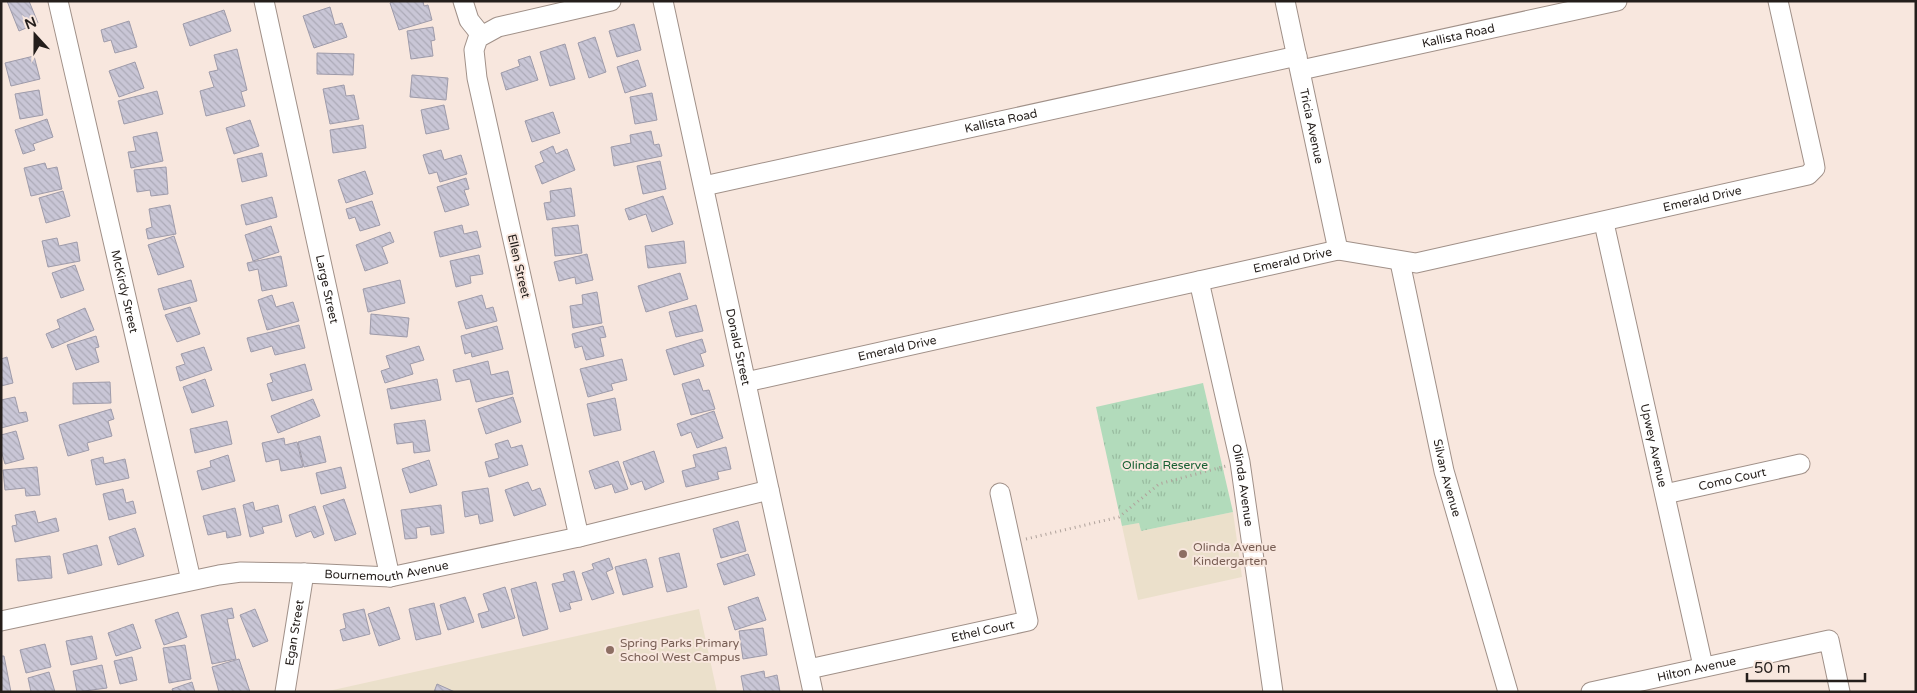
<svg xmlns="http://www.w3.org/2000/svg" width="1917" height="693" font-family="'Varela Round',sans-serif">
  <defs>
    <pattern id="park-tufts" width="24" height="20" patternUnits="userSpaceOnUse" patternTransform="scale(1.25)"><rect width="24" height="20" fill="#b2dbbb"/><path d="M3 7l-1-3M5 7V3M7 7l1-3M15 17l-1-3M17 17v-4M19 17l1-3" fill="none" stroke="#99bca0"/></pattern>
    <pattern id="building-back-hatch" width="6" height="6" patternUnits="userSpaceOnUse" patternTransform="scale(1.25)"><rect width="6" height="6" fill="#c9c6d6"/><path d="M-1 5l2 2M0 0l6 6M5-1l2 2" fill="none" stroke="#acaab7"/></pattern>
  </defs>
  <rect width="100%" height="100%" fill="#f8e7de"/>
  <path fill="#ebe0cb" d="M1233,512L1242,577L1138,600L1122,526L1139,523L1141,531Z
    M699,609L717,692H324Z"/>
  <path fill="url(#park-tufts)" d="M1203,383L1233,512L1141,531L1139,523L1122,526L1096,407Z"/>
  <path fill="url(#building-back-hatch)" stroke="#9e9baa" d="M7,1H29L38,23L19,31Z
    M394,1H423L424,6L428,5L432,20L399,30L390,3Z
    M330,7L335,25L342,23L347,37L314,48L303,16Z
    M224,10L231,31L190,46L183,24Z
    M129,21L137,47L115,53L111,40L104,42L101,30Z
    M634,24L641,50L617,57L609,31Z
    M433,27L435,40L431,41L433,56L411,59L407,31Z
    M595,37L606,72L589,78L578,43Z
    M565,44L575,79L550,86L540,52Z
    M237,49L247,90L241,92L245,106L206,116L200,91L214,87L209,72L218,70L214,55Z
    M317,53L354,54L353,75L317,74Z
    M34,56L40,79L11,86L5,63Z
    M530,56L538,80L506,90L501,73L520,66L518,60Z
    M638,60L646,86L625,93L617,67Z
    M135,62L144,88L119,97L109,71Z
    M412,75L448,78L446,100L410,97Z
    M344,85L346,96L354,95L359,119L330,124L323,89Z
    M39,90L43,115L20,119L15,94Z
    M157,91L163,114L124,124L118,101Z
    M652,93L657,120L635,124L630,97Z
    M444,105L449,129L426,134L421,110Z
    M553,112L560,133L532,142L525,121Z
    M47,119L53,137L33,144L35,150L23,154L15,130Z
    M250,120L259,146L234,154L226,128Z
    M363,125L366,148L333,153L330,130Z
    M651,131L654,145L659,144L662,156L614,166L611,147L631,143L630,135Z
    M157,132L163,161L131,168L128,152L136,151L133,137Z
    M553,146L556,154L567,149L575,170L542,184L535,166L544,162L540,152Z
    M441,150L444,160L461,155L467,174L440,182L437,172L429,174L423,155Z
    M262,153L267,176L242,182L237,159Z
    M660,161L666,189L643,194L637,166Z
    M45,163L47,169L57,167L62,189L31,196L24,168Z
    M166,167L168,194L151,196L150,190L137,192L134,170Z
    M365,171L373,194L346,203L338,180Z
    M466,178L469,189L464,190L469,205L445,212L437,187Z
    M571,188L575,216L547,220L544,203L551,202L550,191Z
    M63,191L70,216L46,223L39,198Z
    M663,196L673,224L652,232L646,214L629,220L625,209Z
    M272,197L277,217L246,225L241,205Z
    M372,201L380,225L360,231L355,217L349,219L346,209Z
    M170,205L176,234L148,239L146,229L152,227L149,209Z
    M462,225L464,234L477,231L481,247L440,257L434,232Z
    M578,225L582,253L555,256L552,228Z
    M271,226L279,252L253,261L245,235Z
    M390,232L394,242L382,247L388,263L365,271L356,245Z
    M174,236L184,267L158,275L148,245Z
    M57,238L59,246L77,242L80,261L48,267L42,241Z
    M684,241L686,263L648,268L645,246Z
    M587,254L593,280L576,284L575,277L559,281L554,262Z
    M479,255L483,274L470,276L471,283L456,287L450,261Z
    M281,256L287,286L262,291L258,269L249,271L247,263Z
    M75,265L84,290L61,298L52,273Z
    M680,273L688,299L646,312L638,286Z
    M191,280L197,301L164,310L158,289Z
    M400,280L405,303L368,312L363,289Z
    M597,292L602,323L573,328L570,306L583,304L582,295Z
    M272,295L276,307L293,302L299,321L267,330L258,300Z
    M482,295L486,309L493,307L497,321L466,329L458,302Z
    M696,305L703,331L676,337L669,312Z
    M190,307L200,334L177,342L165,315Z
    M85,308L94,330L52,348L46,334L60,328L57,320Z
    M371,314L409,318L407,337L370,334Z
    M299,325L305,348L275,355L272,346L251,352L247,338Z
    M497,326L503,349L472,357L471,352L465,354L461,336Z
    M603,326L606,337L600,338L604,356L586,360L582,346L575,348L572,334Z
    M96,336L99,347L95,348L99,362L76,370L67,345Z
    M702,339L706,352L700,354L704,366L674,375L666,350Z
    M419,346L424,360L410,364L413,374L385,383L381,371L390,368L386,356Z
    M204,347L212,370L180,381L176,367L185,364L181,354Z
    M7,357L13,383L1,386V359Z
    M622,359L627,380L611,384L613,390L588,397L580,369Z
    M488,361L491,375L508,371L513,394L476,402L470,379L456,382L453,370Z
    M305,364L312,390L272,401L267,384L273,382L270,374Z
    M205,379L214,406L192,413L183,387Z
    M437,379L441,400L391,409L387,389Z
    M699,379L703,391L709,390L715,409L691,415L682,384Z
    M110,382L111,403L73,404V383Z
    M15,397L19,413L26,412L28,421L1,428V400Z
    M513,397L521,422L486,434L478,409Z
    M615,398L621,430L594,436L587,404Z
    M313,399L320,416L278,433L271,416Z
    M111,409L114,419L108,421L112,436L87,443L89,450L68,456L59,425Z
    M714,411L723,438L697,448L691,432L681,436L677,424Z
    M425,420L430,451L414,453L413,442L397,444L394,424Z
    M227,421L232,444L195,453L190,429Z
    M16,431L24,459L5,464L1,450V435Z
    M320,436L326,462L304,467L298,442Z
    M284,438L285,445L297,442L303,467L281,471L279,459L266,462L262,443Z
    M508,440L511,448L522,445L528,465L489,477L485,462L499,458L495,444Z
    M726,447L731,469L717,472L719,479L686,487L682,471L696,467L693,455Z
    M654,451L664,482L645,490L642,481L631,485L623,462Z
    M228,455L235,481L202,490L197,471L211,467L210,461Z
    M103,457L104,464L125,459L129,478L96,485L91,460Z
    M429,460L437,485L410,493L402,469Z
    M618,461L628,489L615,493L612,484L595,489L589,471Z
    M37,467L40,495L26,496L25,488L5,490L3,470Z
    M341,467L346,488L321,494L316,473Z
    M528,482L532,491L540,488L546,505L514,516L505,490Z
    M488,488L493,521L480,524L478,514L465,517L462,492Z
    M123,489L126,503L133,501L136,513L109,520L103,494Z
    M344,499L356,534L335,541L323,506Z
    M253,502L255,511L278,505L282,522L262,527L264,533L250,537L243,505Z
    M441,505L444,533L431,535L430,526L416,528L417,538L405,539L401,510Z
    M315,506L324,534L314,538L311,531L296,537L289,515Z
    M235,508L241,535L227,538L226,531L208,535L203,516Z
    M35,511L38,523L56,518L59,531L15,542L12,526L17,525L15,515Z
    M738,521L746,551L721,558L713,529Z
    M135,528L144,556L118,565L109,537Z
    M97,545L102,565L68,574L63,554Z
    M679,553L687,587L667,592L659,558Z
    M748,554L755,575L724,585L717,564Z
    M50,556L52,578L18,581L16,559Z
    M609,558L613,569L606,572L614,593L592,600L582,573L594,569L592,564Z
    M646,559L653,587L623,595L615,567Z
    M574,571L582,600L569,603L571,609L560,612L552,584L565,581L563,574Z
    M536,582L548,629L523,636L511,589Z
    M505,587L515,618L482,628L478,614L489,611L483,594Z
    M465,597L474,622L448,630L440,605Z
    M758,597L766,620L735,630L728,607Z
    M434,603L441,634L416,640L409,609Z
    M389,607L400,639L379,646L368,614Z
    M232,608L234,618L227,619L236,659L212,664L201,615Z
    M255,609L268,641L253,647L240,615Z
    M364,609L370,634L343,641L340,630L346,628L343,614Z
    M178,612L187,637L164,645L155,620Z
    M133,624L141,648L116,656L108,633Z
    M763,628L767,655L743,659L739,631Z
    M92,636L97,659L71,665L66,641Z
    M45,644L51,667L26,673L20,650Z
    M185,645L191,679L169,683L163,648Z
    M1,656H4L11,692H1Z
    M132,657L137,680L120,684L114,661Z
    M239,659L250,692H219L212,667Z
    M102,665L107,688L77,692L73,671Z
    M764,671L765,678L777,675L780,692H744L741,676Z
    M49,672L55,692H31L28,678Z
    M192,682L195,692H173L172,689Z
    M437,684L455,692H434Z"/>
  <g fill="none" stroke-linecap="round" stroke-linejoin="round">
    <defs>
      <g id="street">
        <path id="s1" d="M58,1L191,580"/>
        <path id="s2" d="M264,1L390,577"/>
        <path d="M463,1L469,20L481,35"/>
        <path id="s3" d="M663,1L813,692"/>
        <path id="s4" d="M1285,1L1338,250"/>
        <path id="s5" d="M1301,70L1617,1"/>
        <path id="s6" d="M704,186L1297,56"/>
        <path id="s7" d="M1604,223L1703,666"/>
        <path id="s8" d="M1400,262L1444,471L1508,692"/>
        <path id="s9" d="M1199,281L1240,462L1273,692"/>
        <path id="s10" d="M746,382L1338,250L1416,263L1808,175L1815,168L1814,162L1778,1"/>
        <path id="s11" d="M1665,494L1800,464"/>
        <path d="M579,537L477,78L474,50L478,38L498,27L611,1"/>
        <path id="s12" d="M1,621L219,575L241,572L304,573L390,577L579,537L769,490"/>
        <path id="s13" d="M809,669L1028,621L1000,493"/>
        <path id="s14" d="M285,692L304,573"/>
        <path id="s15" d="M1591,692L1829,640L1840,692"/>
      </g>
    </defs>
    <use href="#street" stroke="#a09088" stroke-width="21"/>
    <path stroke="#afa29b" stroke-width="3" stroke-dasharray="1 4" stroke-linecap="butt" d="M1026,539L1119,517L1159,484L1226,466"/>
    <use href="#street" stroke="#fff" stroke-width="19"/>
  </g>
  <g fill="#8d6e63" stroke="#f8e7de" stroke-width="2">
    <circle cx="1183" cy="554" r="5"/>
    <circle cx="610" cy="650" r="5"/>
  </g>
  <g text-anchor="middle" dominant-baseline="central" stroke-width="4" stroke-linejoin="round" paint-order="stroke">
    <g font-size="12" fill="#241e1b" stroke="#f8e7de">
      <text stroke="none"><textPath href="#s5" startOffset="161">Kallista Road</textPath></text>
      <text stroke="none"><textPath href="#s6" startOffset="304">Kallista Road</textPath></text>
      <text stroke="none"><textPath href="#s4" startOffset="128">Tricia Avenue</textPath></text>
      <text stroke="none"><textPath href="#s10" startOffset="979">Emerald Drive</textPath></text>
      <text stroke="none"><textPath href="#s10" startOffset="560">Emerald Drive</textPath></text>
      <text transform="translate(519 266) rotate(77)">Ellen Street</text>
      <text stroke="none"><textPath href="#s2" startOffset="295">Large Street</textPath></text>
      <text stroke="none"><textPath href="#s1" startOffset="298">McKirdy Street</textPath></text>
      <text stroke="none"><textPath href="#s3" startOffset="354">Donald Street</textPath></text>
      <text stroke="none"><textPath href="#s10" startOffset="155">Emerald Drive</textPath></text>
      <text stroke="none"><textPath href="#s7" startOffset="228">Upwey Avenue</textPath></text>
      <text stroke="none"><textPath href="#s8" startOffset="221">Silvan Avenue</textPath></text>
      <text stroke="none"><textPath href="#s11" startOffset="69">Como Court</textPath></text>
      <text stroke="none"><textPath href="#s9" startOffset="209">Olinda Avenue</textPath></text>
      <text stroke="none"><textPath href="#s12" startOffset="391">Bournemouth Avenue</textPath></text>
      <text stroke="none"><textPath href="#s13" startOffset="178">Ethel Court</textPath></text>
      <text stroke="none"><textPath href="#s14" startOffset="60">Egan Street</textPath></text>
      <text stroke="none"><textPath href="#s15" startOffset="108">Hilton Avenue</textPath></text>
    </g>
    <g font-size="12" fill="#186033" stroke="#f8e7de">
      <text x="1165" y="465">Olinda Reserve</text>
    </g>
    <g font-size="12" fill="#785e54" stroke="#f8e7de" text-anchor="start">
      <text x="1193" y="547">Olinda Avenue<tspan x="1193" dy="14">Kindergarten</tspan></text>
      <text x="620" y="643">Spring Parks Primary<tspan x="620" dy="14">School West Campus</tspan></text>
    </g>
  </g>
  <rect width="1917" height="693" fill="none" stroke="#241e1b" stroke-width="5"/>
  <g transform="translate(35 35) rotate(339)" stroke="#f8e7de" stroke-width="4" paint-order="stroke">
  <path d="M0-4L9 19L0 12L-9 19Z" fill="#241e1b"/>
  <text y="-8" font-size="14" font-weight="bold" text-anchor="middle" fill="#241e1b">N</text>
  </g>
  <path d="M1747 673v8h118v-8" fill="none" stroke="#241e1b" stroke-width="2.5"/>
  <text x="1754" y="673" font-size="15" fill="#241e1b" stroke="#f8e7de" stroke-width="4" paint-order="stroke">50 m</text>
</svg>
